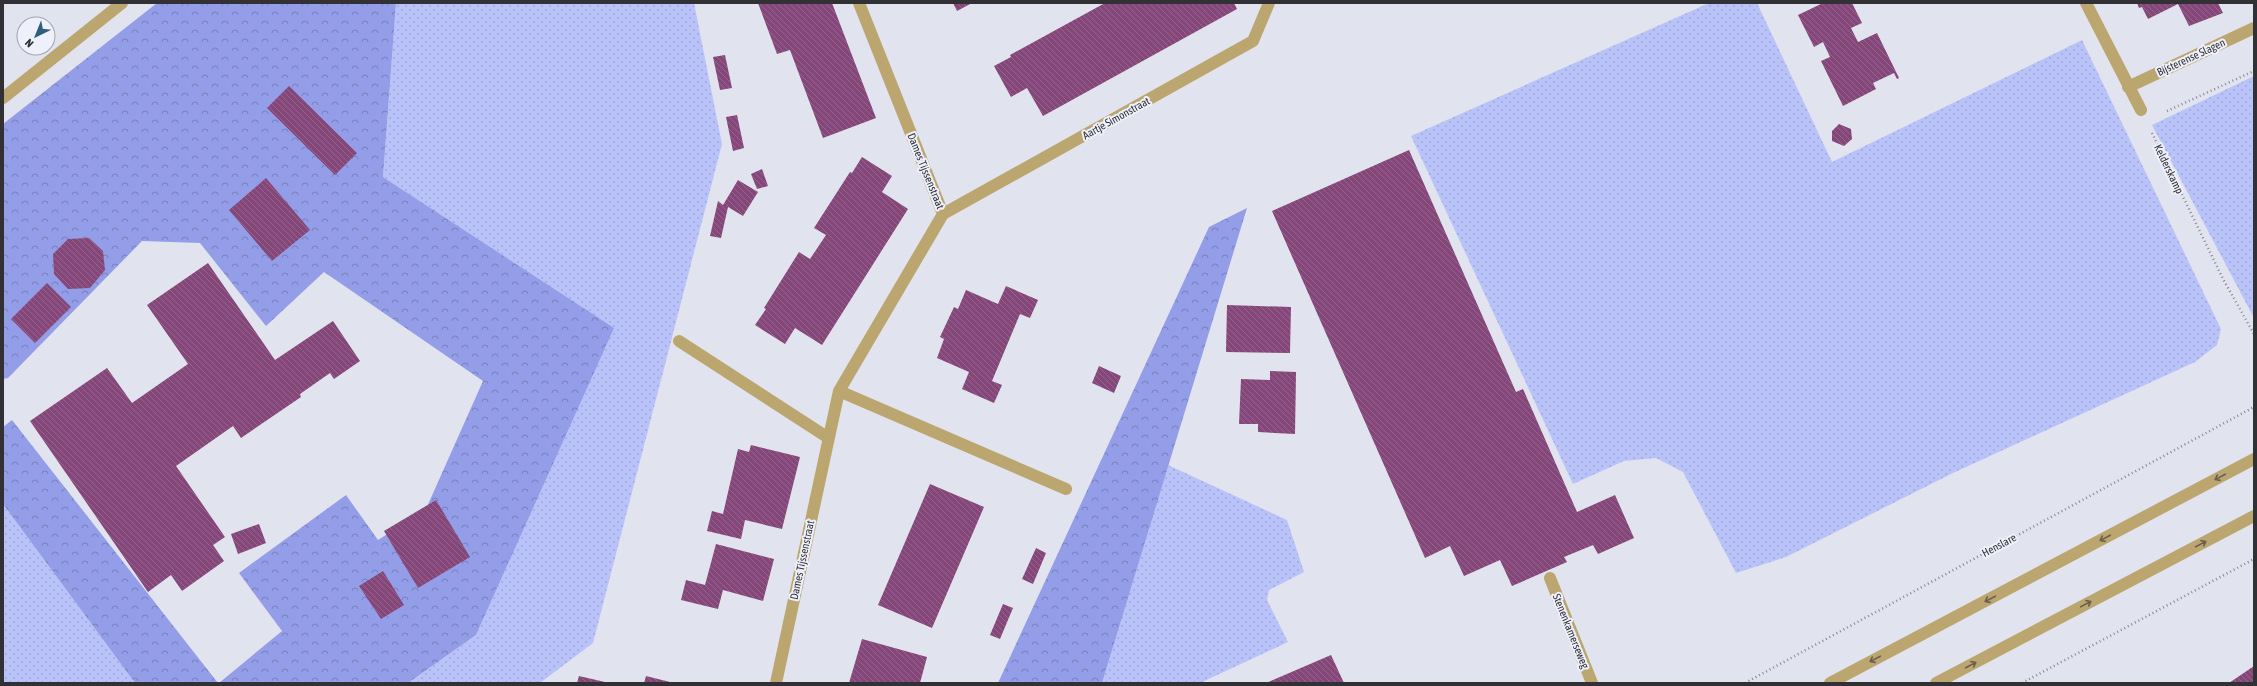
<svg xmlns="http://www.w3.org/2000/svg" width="2257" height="686" font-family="'Asap Condensed',sans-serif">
  <defs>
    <pattern id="green-dots" width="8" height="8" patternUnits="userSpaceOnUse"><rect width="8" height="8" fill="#bac3f9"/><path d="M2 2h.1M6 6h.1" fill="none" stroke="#a0a8d6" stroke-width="1.8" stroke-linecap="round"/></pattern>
    <pattern id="forest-crowns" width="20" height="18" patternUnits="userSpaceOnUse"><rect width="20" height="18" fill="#939de8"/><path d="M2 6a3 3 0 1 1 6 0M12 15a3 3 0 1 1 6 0" fill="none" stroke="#7981bd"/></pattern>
    <pattern id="building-back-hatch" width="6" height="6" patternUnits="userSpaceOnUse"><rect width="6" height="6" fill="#854679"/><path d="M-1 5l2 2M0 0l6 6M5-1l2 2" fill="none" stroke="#94658b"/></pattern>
  </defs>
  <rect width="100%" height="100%" fill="#e1e3ee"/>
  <path fill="url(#green-dots)" d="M396,3H694L722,144L593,643L540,683H408L476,635L613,328L383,177Z
    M1709,3H1757L1832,162L2082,40L2221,329L2217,345L2195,362L1953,473L1786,557L1736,573L1683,472L1656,458L1624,461L1573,484L1411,136Z
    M2254,76V318L2152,125Z
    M1168,465L1287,520L1304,572L1269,590L1267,600L1288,642L1200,683H1102Z
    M3,504L135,683H3Z"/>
  <path fill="url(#forest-crowns)" d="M157,3H396L383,177L614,328L476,635L408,683H219L282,631L239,573L346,495L378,540L426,509L483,381L324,272L266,326L200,243L142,241L8,378L3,379V124Z
    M1247,208L1102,683H998L1209,227Z
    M12,420L218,683H135L3,504V427Z"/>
  <path fill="url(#building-back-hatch)" d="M758,3H832L876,118L823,138L790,50L777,54Z
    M953,3H972L957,11Z
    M1105,3H1234L1237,9L1043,116L1027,88L1011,97L994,66L1011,57L1010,55Z
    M1823,3H1852L1862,23L1851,28L1858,42L1877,33L1899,78L1897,79L1894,73L1873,83L1876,89L1843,106L1821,61L1830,57L1823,42L1814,47L1798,15Z
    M2137,3H2218L2223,13L2189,26L2178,4L2148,19L2142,7L2139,8Z
    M725,55L732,88L720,90L713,57Z
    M289,86L357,153L335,175L267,108Z
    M737,115L744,148L733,151L726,117Z
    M1839,124L1851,129L1852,139L1844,146L1832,141V131Z
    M1409,150L1516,392L1523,389L1577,512L1615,495L1634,538L1598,554L1593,545L1564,557L1567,562L1512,586L1500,560L1464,576L1450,546L1425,558L1272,211Z
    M862,157L892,176L882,192L908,209L822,345L795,328L785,344L755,325L766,309L764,308L799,252L810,259L826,235L814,228L850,172L852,173Z
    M762,169L768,186L757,189L751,174Z
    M266,178L310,230L272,261L229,210Z
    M738,180L758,192L743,216L728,207L721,238L710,236L718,201L723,205Z
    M89,238L103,251L105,270L90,288L68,289L54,274L53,254L68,239Z
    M208,263L275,360L333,321L360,361L334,379L330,373L300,394L301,397L241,438L233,426L176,466L225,537L213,545L224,561L182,591L171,575L148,592L30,421L107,368L132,403L188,364L147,305Z
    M47,283L71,307L35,343L11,319Z
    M1006,286L1038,300L1030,318L1020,314L992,381L1002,385L994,403L962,389L969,372L937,358L944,339L940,337L954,307L958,309L966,290L998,304Z
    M1227,305L1291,307L1290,353L1226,352Z
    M1099,366L1121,376L1114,393L1092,383Z
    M1270,371L1296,372L1295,434L1258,432V424H1239L1241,379L1270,380Z
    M751,445L800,457L782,529L745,520L741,539L707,531L712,511L723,514L738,449L749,452Z
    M930,484L984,507L932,628L878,605Z
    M436,500L470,557L418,588L384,531Z
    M259,524L266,543L238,554L231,534Z
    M716,544L774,559L763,601L723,590L718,609L681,600L686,580L705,585Z
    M1036,548L1046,553L1033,584L1022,579Z
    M383,571L404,605L381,619L359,586Z
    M1003,604L1013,608L1000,639L990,635Z
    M862,639L927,657L920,683H849Z
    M1331,655L1344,683H1266Z
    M2254,666V683H2229Z
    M579,676L605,682V683H577Z
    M646,676L670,682V683H644Z"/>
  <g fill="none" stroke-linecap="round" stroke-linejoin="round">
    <path stroke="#87888f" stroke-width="2.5" stroke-dasharray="1 3" stroke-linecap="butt" d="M2167,111L2254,71
      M2152,133L2223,279L2254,334
      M1745,683L2254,407
      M2022,683L2254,559"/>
    <path stroke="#bca670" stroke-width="12" d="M2086,3L2141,110
      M2128,87L2254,28
      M3,98L122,3
      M943,214L1253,41L1269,3
      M679,341L827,437
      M839,391L1066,489
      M1550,578L1592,683
      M776,683L839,391L943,214L859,3"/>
    <path stroke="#bca670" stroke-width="12" d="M1830,683L2254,459
      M1936,683L2254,516"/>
  </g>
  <defs><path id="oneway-shaft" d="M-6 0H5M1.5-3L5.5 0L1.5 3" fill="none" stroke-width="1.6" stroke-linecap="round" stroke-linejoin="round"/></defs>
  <g stroke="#69604d">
    <use href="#oneway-shaft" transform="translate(2220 477) rotate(152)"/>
    <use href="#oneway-shaft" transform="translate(2105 538) rotate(152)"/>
    <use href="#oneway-shaft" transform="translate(2201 544) rotate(-28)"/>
    <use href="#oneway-shaft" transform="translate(1990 599) rotate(152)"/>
    <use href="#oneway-shaft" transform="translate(2086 604) rotate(-28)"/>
    <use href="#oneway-shaft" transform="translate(1875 659) rotate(152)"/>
    <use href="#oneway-shaft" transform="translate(1971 665) rotate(-28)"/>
  </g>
  <g text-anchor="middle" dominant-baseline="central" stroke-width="4" stroke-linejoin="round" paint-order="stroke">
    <g font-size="11" fill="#313135" stroke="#eef0fb">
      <text transform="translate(2191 57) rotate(-25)">Bijsterense Slagen</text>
      <text transform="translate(1116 118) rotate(-29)">Aartje Simonstraat</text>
      <text transform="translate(2169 169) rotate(64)">Kelderskamp</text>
      <text transform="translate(926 171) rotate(68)">Dames Tijssenstraat</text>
      <text transform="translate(1999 545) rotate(-28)">Henslare</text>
      <text transform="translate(802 560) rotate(-78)">Dames Tijssenstraat</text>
      <text transform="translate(1571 631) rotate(68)">Stenenkamerseweg</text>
    </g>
  </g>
  <rect width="2257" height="686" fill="none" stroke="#313135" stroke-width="8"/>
  <g transform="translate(36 36) rotate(223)"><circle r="19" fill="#eef0fb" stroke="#a2a4ac"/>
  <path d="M0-3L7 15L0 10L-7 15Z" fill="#2f5d7c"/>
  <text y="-6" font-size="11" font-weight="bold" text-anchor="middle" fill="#313135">N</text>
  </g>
</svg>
